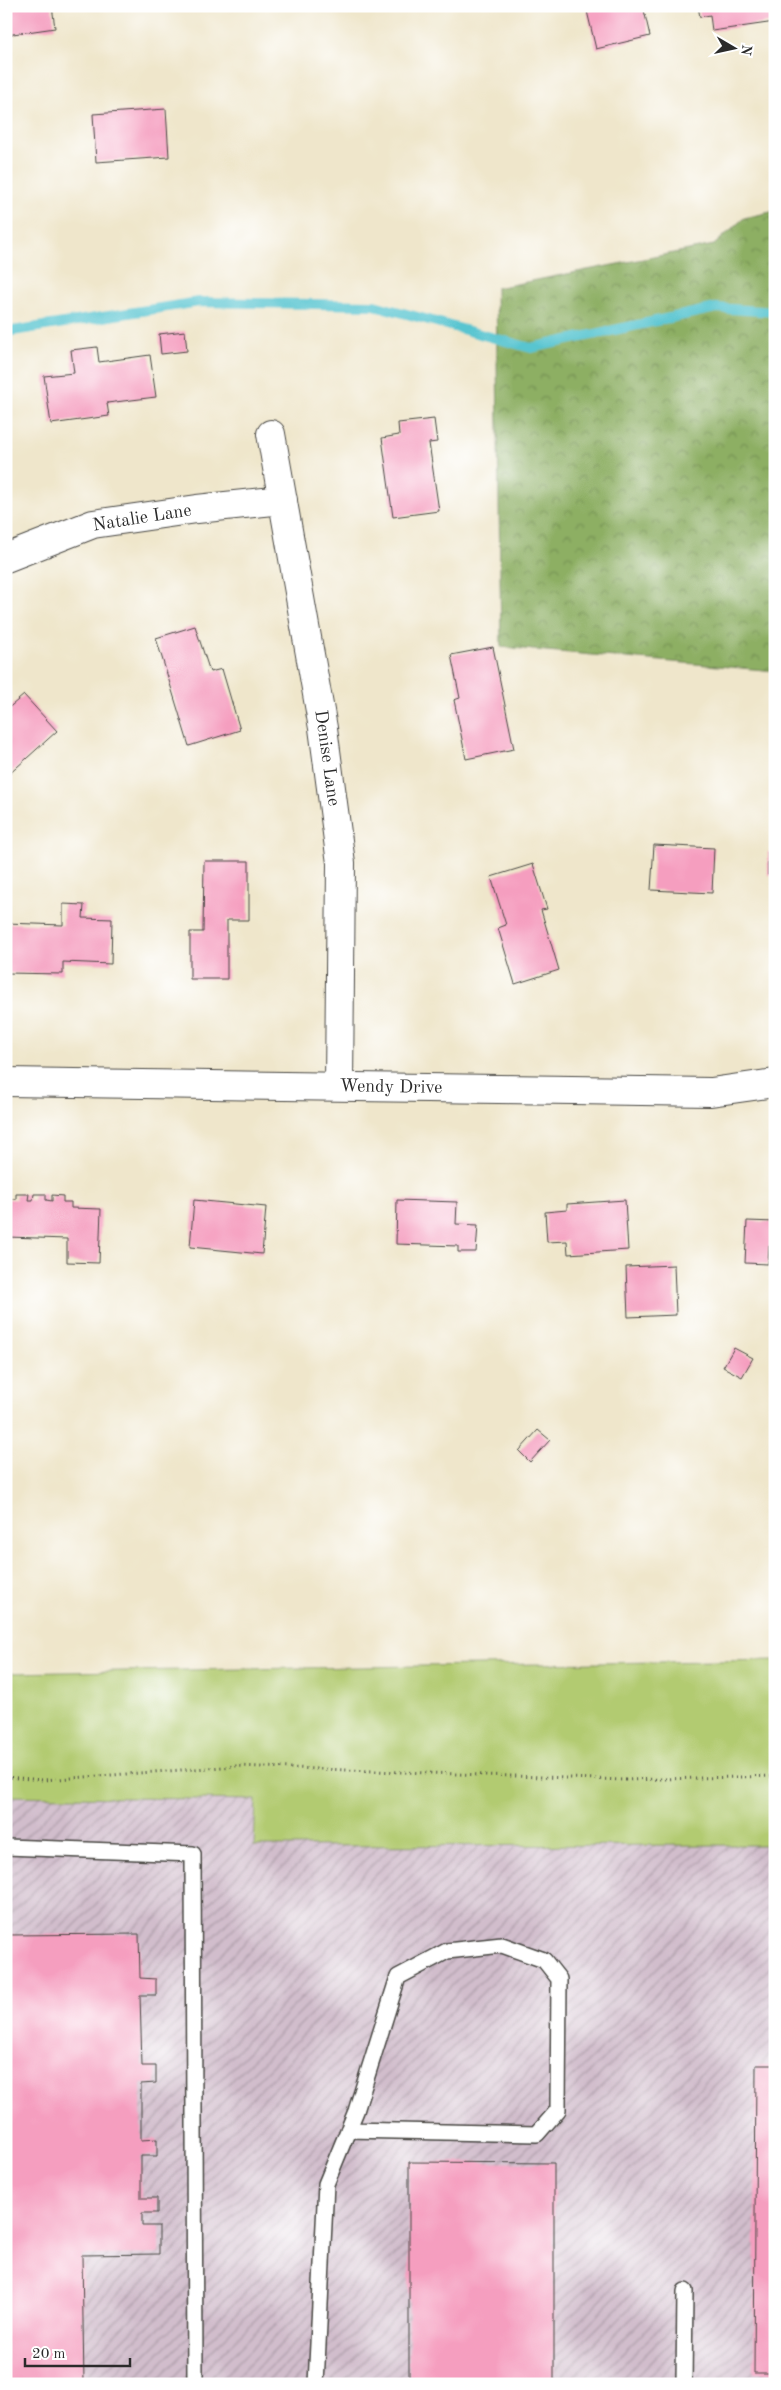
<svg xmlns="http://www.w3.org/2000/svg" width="781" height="2390" font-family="'Old Standard TT',serif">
  <defs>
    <pattern id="industrial-furrows" width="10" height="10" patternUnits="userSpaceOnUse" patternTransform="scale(1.25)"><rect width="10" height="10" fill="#d1bdcc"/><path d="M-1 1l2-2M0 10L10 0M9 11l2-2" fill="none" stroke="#aa9aa6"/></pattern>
    <pattern id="forest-crowns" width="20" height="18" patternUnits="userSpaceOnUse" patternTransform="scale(1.25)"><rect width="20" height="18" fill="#8daf63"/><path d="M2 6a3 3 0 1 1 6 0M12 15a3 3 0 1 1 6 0" fill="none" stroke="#738f52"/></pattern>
  </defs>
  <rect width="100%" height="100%" fill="#fff"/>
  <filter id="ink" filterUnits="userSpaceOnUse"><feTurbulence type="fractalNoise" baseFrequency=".02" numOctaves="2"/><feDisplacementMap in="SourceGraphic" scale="10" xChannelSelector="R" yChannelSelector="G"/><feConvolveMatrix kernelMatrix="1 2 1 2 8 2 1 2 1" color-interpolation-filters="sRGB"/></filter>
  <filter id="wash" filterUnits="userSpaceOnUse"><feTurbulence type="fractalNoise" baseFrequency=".0096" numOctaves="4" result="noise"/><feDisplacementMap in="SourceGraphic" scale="20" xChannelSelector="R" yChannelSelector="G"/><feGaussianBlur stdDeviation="1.12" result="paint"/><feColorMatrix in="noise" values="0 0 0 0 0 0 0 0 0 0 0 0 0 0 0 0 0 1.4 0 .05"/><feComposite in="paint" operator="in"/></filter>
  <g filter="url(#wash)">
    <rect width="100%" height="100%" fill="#efe6cb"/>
    <path fill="url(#industrial-furrows)" d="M6,1796L256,1800L254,1846L775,1845V2384H6Z"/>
    <path fill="#b2cb71" stroke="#6e7b4e" d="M775,1660V1845L254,1846L256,1800L6,1796V1673Z"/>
    <path fill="url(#forest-crowns)" stroke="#5c6d47" d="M775,211V671L501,647L496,288L714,245L744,218Z"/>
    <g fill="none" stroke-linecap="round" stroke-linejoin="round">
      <path stroke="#59c5d0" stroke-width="10" d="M6,332L199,302L374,305L531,348L716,308L775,312"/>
    </g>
    <g id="blocks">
      <path fill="#f59ebf" d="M6,6H52L55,28L6,35Z
        M605,6H643L650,36L596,49L587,11Z
        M698,6H775V22L712,31L710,15L700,17Z
        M166,109L169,157L96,162L93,114Z
        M185,331L187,351L161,354L159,334Z
        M97,347L99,362L150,355L156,397L107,403L109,416L51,424L44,376L74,373L71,350Z
        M434,419L437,442L429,443L439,511L393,517L382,438L399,435L398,423Z
        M195,626L210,672L222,669L240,730L189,746L156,638Z
        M493,647L514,749L466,759L454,700L460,698L451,655Z
        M24,695L57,731L6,777V710Z
        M654,845L714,848L712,893L651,890Z
        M768,852H775V875H768Z
        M204,861H249V920H227V979H190V932H203Z
        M533,864L547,909L541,910L559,970L515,984L498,928L506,925L491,877Z
        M63,904L84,905L83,918L112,919L111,964L63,962V974L6,973V923L63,925Z
        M16,1194H29L28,1200H33L34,1194H46V1200L52,1201V1195L63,1196V1202H71V1208L101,1209L99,1263L67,1262V1239L7,1237L8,1199H16Z
        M194,1200L266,1207L262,1254L190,1247Z
        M397,1200L457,1202L456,1224L478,1225L476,1252H458V1246L396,1244Z
        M625,1200L628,1250L568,1254L567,1241L547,1242L545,1212L567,1210V1204Z
        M747,1221L775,1222V1246H769L768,1264L745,1263Z
        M674,1265L676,1315L628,1317L626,1267Z
        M734,1348L753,1358L742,1377L723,1367Z
        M538,1430L550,1440L530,1462L519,1451Z
        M139,1934L140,1978L156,1979V1995H140L142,2066H156V2083L141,2084V2140L157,2139V2156H141V2198H157V2213H142V2226H159V2254L82,2255L84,2384H6V1935Z
        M756,2065H775V2373H754Z
        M409,2162L554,2163V2384H409Z"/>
    </g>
  </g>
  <g filter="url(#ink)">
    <use href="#blocks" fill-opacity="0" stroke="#484743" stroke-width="1"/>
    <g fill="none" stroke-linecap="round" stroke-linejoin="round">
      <defs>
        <path id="lane" d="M6,1847L193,1854L195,2384
          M316,2384L326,2184L356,2111L398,1977L447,1951L502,1945L544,1960L559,1979L558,2110L537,2134L348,2130
          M684,2384L685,2291"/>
        <path id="street" d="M271,434L323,728L341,863L339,1086
          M6,558L93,524L197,509L283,500
          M6,1082L711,1092L775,1083"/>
      </defs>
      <use href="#lane" stroke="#484743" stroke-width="18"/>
      <use href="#street" stroke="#484743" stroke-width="30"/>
      <path stroke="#484743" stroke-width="3" stroke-dasharray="1 4" stroke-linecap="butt" d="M6,1777L43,1780L236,1766L624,1780L775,1776"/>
      <use href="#lane" stroke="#fff" stroke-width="15"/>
      <use href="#street" stroke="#fff" stroke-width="28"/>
    </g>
  </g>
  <g text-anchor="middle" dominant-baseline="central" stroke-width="4" stroke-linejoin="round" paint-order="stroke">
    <g font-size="18" fill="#2b2b2b" stroke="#fff">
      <text transform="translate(142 518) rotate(-9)">Natalie Lane</text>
      <text transform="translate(327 758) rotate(82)">Denise Lane</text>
      <text transform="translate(391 1087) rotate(1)">Wendy Drive</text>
    </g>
  </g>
  <rect width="781" height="2390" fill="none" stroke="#fff" stroke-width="25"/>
  <g transform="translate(734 48) rotate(99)" stroke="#ffffff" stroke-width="4" paint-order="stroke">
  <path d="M0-4L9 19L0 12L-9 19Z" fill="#2b2b2b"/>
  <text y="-8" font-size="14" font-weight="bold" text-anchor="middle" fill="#2b2b2b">N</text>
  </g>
  <path d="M25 2358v8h105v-8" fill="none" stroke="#2b2b2b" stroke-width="2.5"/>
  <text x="32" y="2358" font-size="15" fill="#2b2b2b" stroke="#ffffff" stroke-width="4" paint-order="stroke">20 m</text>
</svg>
